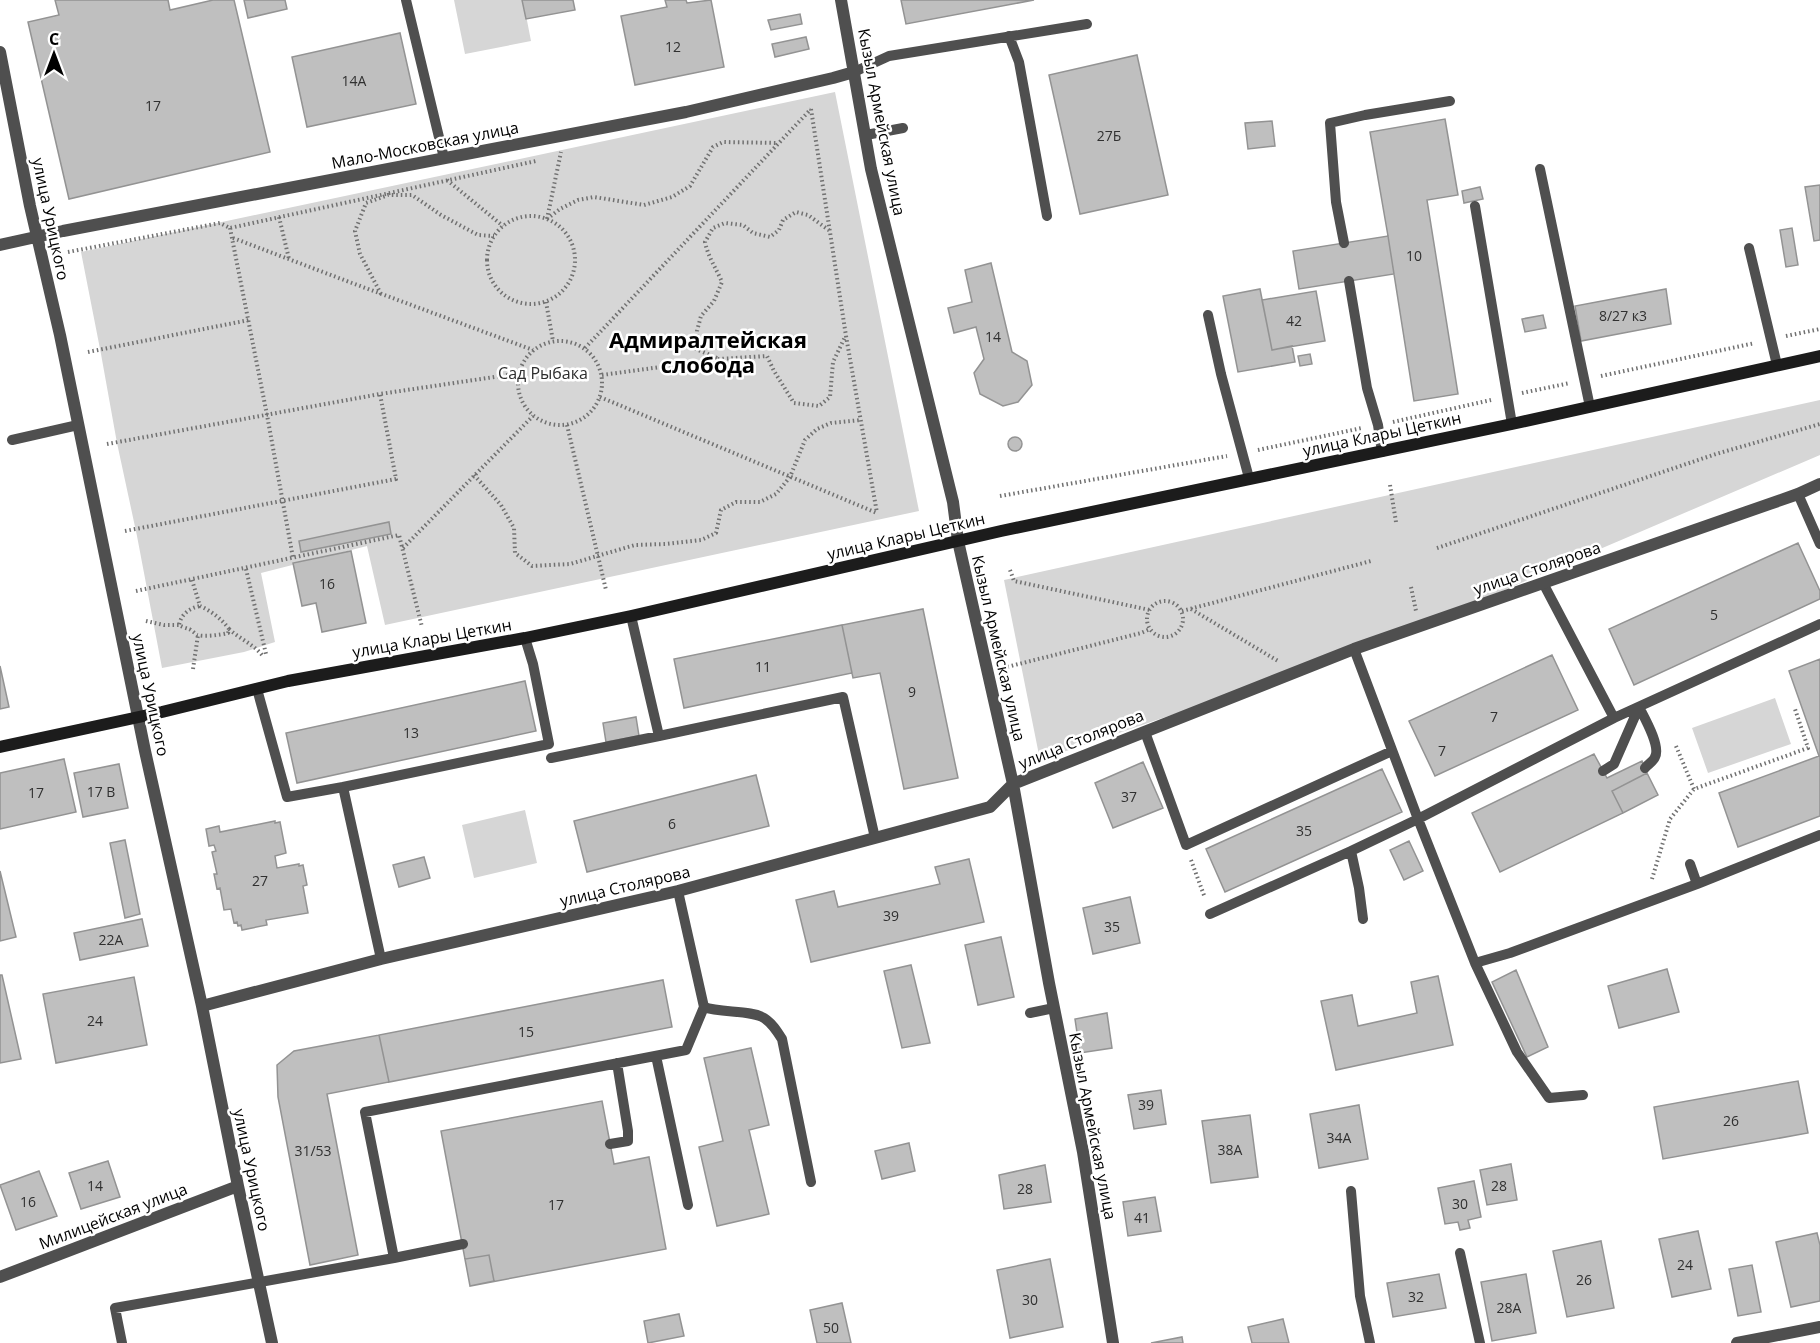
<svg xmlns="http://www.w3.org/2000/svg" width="1820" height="1343" font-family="'Open Sans',sans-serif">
  <rect width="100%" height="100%" fill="#fff"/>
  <path fill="#d6d6d6" d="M454,0H523L531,41L465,54Z
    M835,92L919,511L385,625L367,546L261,573L275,642L244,652L162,668L137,536L117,443L101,354L81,252Z
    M1820,400V455L1420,626L1297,672L1040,760L1004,580Z
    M1775,698L1791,744L1708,773L1692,728Z
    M525,810L537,863L474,878L462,825Z"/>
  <path fill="#bfbfbf" stroke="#939393" stroke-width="1.5" d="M55,0H168L170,10L213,0H234L270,152L69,199L28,22L59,15Z
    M244,0H285L287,9L248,18Z
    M522,0H573L575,10L526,19Z
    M665,0H686L687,3L711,0L724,67L635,85L621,16L667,7Z
    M901,0H1034L906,24Z
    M800,14L802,24L771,30L768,20Z
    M400,33L416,104L307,127L292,57Z
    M806,37L809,49L775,57L772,44Z
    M1137,55L1168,195L1080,214L1049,75Z
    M1445,119L1458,195L1427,200L1458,394L1414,401L1388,236L1370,132Z
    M1272,121L1275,146L1248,149L1245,123Z
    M1820,185V240L1814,241L1805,187Z
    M1480,187L1483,199L1464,203L1462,191Z
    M1792,228L1798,265L1786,267L1780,230Z
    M1388,236L1394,274L1299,289L1293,251Z
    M991,263L1012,352L1027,361L1032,385L1018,402L1003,406L980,394L974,373L984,359L976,327L954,333L948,308L972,302L965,270Z
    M1260,289L1272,350L1292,346L1295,362L1238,372L1223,296Z
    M1666,289L1671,324L1581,341L1575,306Z
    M1316,291L1325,341L1272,350L1262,300Z
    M1543,315L1546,328L1525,332L1522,319Z
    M1310,354L1312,364L1300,366L1298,356Z
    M1008 444a7 7 0 1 1 14 0a7 7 0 1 1-14 0Z
    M389,522L391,534L301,552L299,541Z
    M1798,543L1820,591V599L1634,685L1609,629Z
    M351,551L366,623L322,632L316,603L302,606L293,563Z
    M923,609L958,778L904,789L880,673L853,678L842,625Z
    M842,625L852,673L684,708L674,659Z
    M1552,655L1578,710L1435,776L1409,721Z
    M1820,659V816L1738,847L1719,793L1819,756L1789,671Z
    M0,666L9,707L0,709Z
    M525,681L536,731L297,783L286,733Z
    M636,717L639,736L606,742L603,723Z
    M1594,754L1607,778L1642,761L1647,773L1612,791L1623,813L1500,872L1472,813Z
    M64,759L76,812L0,829V773Z
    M1143,762L1163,808L1113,828L1095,783Z
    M119,764L128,808L83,817L74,773Z
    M1382,769L1402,812L1225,892L1206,849Z
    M1647,773L1658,795L1623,813L1612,791Z
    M756,775L769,826L587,872L574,821Z
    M275,821V823L280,822L286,853L275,856L277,868L299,864V866L303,865L307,885L303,886L308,913L266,920L267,925L242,930L241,925L238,926L237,922L234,923L231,909L224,910L220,888L217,889L214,874H217L212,852L216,851L214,845L209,846L206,829L219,826L220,832Z
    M125,840L140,914L125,918L110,843Z
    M1409,841L1423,871L1404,880L1390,850Z
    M424,857L430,878L399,887L393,865Z
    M969,859L984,922L811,962L796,900L834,891L838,907L940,884L935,867Z
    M0,871L16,937L0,941Z
    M1130,897L1140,943L1093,954L1083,908Z
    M142,919L148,946L80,960L74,933Z
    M1001,937L1014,997L978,1005L965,945Z
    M911,965L930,1043L902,1048L884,971Z
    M1667,969L1679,1012L1619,1028L1608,986Z
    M1516,970L1548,1047L1527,1057L1492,982Z
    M0,975H2L21,1059L0,1063Z
    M1438,976L1453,1045L1336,1070L1321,1001L1352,995L1358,1026L1417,1013L1411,982Z
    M134,977L147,1045L56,1063L43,994Z
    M663,980L672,1027L389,1082L379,1035Z
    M1107,1013L1112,1048L1080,1053L1075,1019Z
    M379,1035L389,1082L327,1094L358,1255L310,1265L278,1097L277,1065L294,1051Z
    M751,1048L769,1125L749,1130L769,1214L717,1226L699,1147L723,1141L704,1058Z
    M1798,1081L1808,1133L1663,1159L1654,1107Z
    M1161,1090L1166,1124L1134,1129L1128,1095Z
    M602,1101L614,1164L649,1157L666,1249L470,1286L441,1131Z
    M1359,1105L1368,1159L1319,1168L1310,1114Z
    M1250,1115L1258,1177L1211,1183L1202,1121Z
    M909,1143L915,1171L882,1179L875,1151Z
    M108,1161L120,1197L81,1209L69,1173Z
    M1511,1164L1517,1200L1487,1205L1480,1170Z
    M1045,1165L1051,1202L1004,1209L999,1175Z
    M39,1171L57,1216L16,1230L0,1185Z
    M1474,1181L1481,1217L1468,1220L1470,1228L1460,1230L1458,1222L1445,1224L1438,1188Z
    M1155,1197L1161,1231L1128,1236L1123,1202Z
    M1698,1231L1711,1289L1672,1297L1659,1239Z
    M1817,1233L1820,1245V1301L1791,1307L1776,1242Z
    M1601,1241L1614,1308L1567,1317L1553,1251Z
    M489,1255L494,1281L470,1286L465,1259Z
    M1050,1259L1063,1327L1010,1338L997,1270Z
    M1752,1265L1761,1312L1738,1316L1729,1269Z
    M1439,1274L1446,1308L1393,1317L1387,1283Z
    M1526,1274L1536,1333L1492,1341L1481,1282Z
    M842,1303L851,1343H817L810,1310Z
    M679,1314L684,1336L648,1343L644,1321Z
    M1283,1319L1289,1343H1252L1248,1327Z
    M1182,1337L1183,1343H1151Z"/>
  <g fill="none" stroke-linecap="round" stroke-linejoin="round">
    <path stroke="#717171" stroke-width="4" stroke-dasharray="1.5 3" stroke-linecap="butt" d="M811,109L846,336L877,513
      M447,180L503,226
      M487 260a44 44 0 1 1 88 0a44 44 0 1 1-88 0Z
      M279,217L289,259
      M547,219L561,152
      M547,219L560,209L578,200L594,197L644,205L672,197L690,186L713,147L723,142L778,143
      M230,228L267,415L293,558
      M233,238L352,283L533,350
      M68,252L220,223L230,228L536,161
      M381,294L360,254L355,231L366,203L388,195H412L441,215L478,235L494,236
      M546,302L553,341
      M1786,336L1820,329
      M518 383a42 42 0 1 1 84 0a42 42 0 1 1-84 0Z
      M585,348L811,109
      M88,352L249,320
      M717,358L696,349L697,331L701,316L714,301L722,282C716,268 708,257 705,242L713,228L725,223L743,225L753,233L770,237L779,230L783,220L796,212L808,215L830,231
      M602,375L719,359L767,356L774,371L794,403L819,406L830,397L833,362L845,337
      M1601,376L1755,343
      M1522,393L1570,383
      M600,397L877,513
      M1393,422L1491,400
      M567,425L606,590
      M107,444L380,394L521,373
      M1258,450L1362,428
      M474,475L501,505L514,528L515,553L532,566L570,564L635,545L666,544L701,540L716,533L721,510L736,502H760L776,494L790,477L805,440L817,429L831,423L861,420
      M1390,485L1396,522
      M1000,496L1227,456
      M125,531L396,479L380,394
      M403,548L533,416
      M1437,548L1716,454L1820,424
      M246,569L266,654
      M1010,570L1014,581L1150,610
      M192,580L200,606C211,611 222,619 229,629L228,633C220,635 205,637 197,635C196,634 190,629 189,629C186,628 182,627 179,625C181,614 190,608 200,606
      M1411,587L1416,611
      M136,591L399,535L422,627
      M1147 619a18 18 0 1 1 36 0a18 18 0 1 1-36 0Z
      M1191,609L1278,661
      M1182,611L1371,561
      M146,621L164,625H179
      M229,629C240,639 253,644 262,655
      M1003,668L1141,633L1150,629
      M193,669L198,635
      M1676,746L1694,789L1808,748L1795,709
      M1191,860L1205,898
      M1652,879L1670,819L1694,789"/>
    <path stroke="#4f4f4f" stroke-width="10" d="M406,0L444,158
      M1009,36L1019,62L1047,216
      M854,72L889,56L1087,24
      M866,135L903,128
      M1540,169L1590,407
      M1475,206L1512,424
      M1344,243L1336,202L1330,123L1365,115L1450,101
      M1749,248L1777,365
      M1349,281L1367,388L1378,425L1382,452
      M1208,315L1221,374L1249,478
      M12,440L78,425
      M1798,494L1820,544
      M1543,583L1614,718
      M631,616L659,736L843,697L875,838
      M1354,649L1418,819L1614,718L1820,624
      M257,689L287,797L343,787L381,959
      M1639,707C1644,717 1661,746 1655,757C1654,761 1647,765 1645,768
      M1145,732L1186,845L1392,751
      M551,758L659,736
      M1603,771L1614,764L1639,707
      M343,787L549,744L533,664L525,638
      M1690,864L1697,884
      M1210,914L1351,851
      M1363,919L1359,888L1351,851L1418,819L1475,963L1510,953L1697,884L1820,835
      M1475,963L1517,1052L1549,1098L1583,1095
      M704,1007C720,1013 752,1010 764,1018C772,1023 777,1031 782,1039L811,1182
      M1030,1013L1054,1008
      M656,1056L688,1205
      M610,1144L628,1141V1131L617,1063
      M1351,1191L1360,1296L1370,1343
      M1460,1253L1480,1343
      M394,1258L463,1244
      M122,1343L115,1308L394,1258L365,1112L686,1050L704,1007L678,891"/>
    <path stroke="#4f4f4f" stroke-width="12" d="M841,0L871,169L953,502L958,541L1013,784L1049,983L1083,1152L1113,1343
      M0,52L30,206L60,335L145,751L202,1006L238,1186L272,1343
      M0,245L63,231L686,112L833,78L854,72
      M202,1006L381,959L678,891L990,807L1013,784L1354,649L1798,494L1820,484
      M0,1277L238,1186"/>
    <path stroke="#4f4f4f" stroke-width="12" d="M1737,1343L1820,1327"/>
    <path stroke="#1c1c1c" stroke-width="12" d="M0,747L162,712L288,681L525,638L631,616L1001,531L1512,424L1820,356"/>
  </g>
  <g text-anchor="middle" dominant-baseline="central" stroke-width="5" stroke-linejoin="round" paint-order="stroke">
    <g font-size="14" fill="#303030">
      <text x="673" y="46">12</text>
      <text x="354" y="80">14А</text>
      <text x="153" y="105">17</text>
      <text x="1109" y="135">27Б</text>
      <text x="1414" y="255">10</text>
      <text x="1623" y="315">8/27 к3</text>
      <text x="1294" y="320">42</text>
      <text x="993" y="336">14</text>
      <text x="327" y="583">16</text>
      <text x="1714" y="614">5</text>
      <text x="763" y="666">11</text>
      <text x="912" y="691">9</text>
      <text x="1494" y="716">7</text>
      <text x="411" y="732">13</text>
      <text x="1442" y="750">7</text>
      <text x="101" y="791">17 В</text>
      <text x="36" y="792">17</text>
      <text x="1129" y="796">37</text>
      <text x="672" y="823">6</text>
      <text x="1304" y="830">35</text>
      <text x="260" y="880">27</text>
      <text x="891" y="915">39</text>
      <text x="1112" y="926">35</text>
      <text x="111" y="939">22А</text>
      <text x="95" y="1020">24</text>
      <text x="526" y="1031">15</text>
      <text x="1146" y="1104">39</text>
      <text x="1731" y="1120">26</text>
      <text x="1339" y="1137">34А</text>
      <text x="1230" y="1149">38А</text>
      <text x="313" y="1150">31/53</text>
      <text x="95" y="1185">14</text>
      <text x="1499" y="1185">28</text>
      <text x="1025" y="1188">28</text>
      <text x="28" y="1201">16</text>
      <text x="1460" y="1203">30</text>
      <text x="556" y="1204">17</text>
      <text x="1142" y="1217">41</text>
      <text x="1685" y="1264">24</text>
      <text x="1584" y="1279">26</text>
      <text x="1416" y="1296">32</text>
      <text x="1030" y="1299">30</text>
      <text x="1509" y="1307">28А</text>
      <text x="831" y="1327">50</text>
    </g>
    <g font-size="16" fill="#000" stroke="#fff">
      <text transform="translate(882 122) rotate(79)">Кызыл Армейская улица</text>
      <text transform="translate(425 145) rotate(-11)">Мало-Московская улица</text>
      <text transform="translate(51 219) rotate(78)">улица Урицкого</text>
      <text transform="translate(1382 434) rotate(-12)">улица Клары Цеткин</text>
      <text transform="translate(906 536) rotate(-13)">улица Клары Цеткин</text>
      <text transform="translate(1537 568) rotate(-19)">улица Столярова</text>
      <text transform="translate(432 638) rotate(-10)">улица Клары Цеткин</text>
      <text transform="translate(999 648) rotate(77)">Кызыл Армейская улица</text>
      <text transform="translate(151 695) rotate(78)">улица Урицкого</text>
      <text transform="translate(1081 739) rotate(-22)">улица Столярова</text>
      <text transform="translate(625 886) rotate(-13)">улица Столярова</text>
      <text transform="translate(1093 1126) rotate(79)">Кызыл Армейская улица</text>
      <text transform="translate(252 1170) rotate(78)">улица Урицкого</text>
      <text transform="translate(113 1216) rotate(-21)">Милицейская улица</text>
    </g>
    <g font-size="16" fill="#2d2d2d" stroke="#fff">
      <text x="543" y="373">Сад Рыбака</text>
    </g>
    <g font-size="22" font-weight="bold" fill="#000" stroke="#fff">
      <text x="708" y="339">Адмиралтейская<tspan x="708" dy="25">слобода</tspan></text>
    </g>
  </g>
  <g transform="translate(54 54)" stroke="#ffffff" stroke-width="4.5" paint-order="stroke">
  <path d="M0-4.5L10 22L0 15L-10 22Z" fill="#000000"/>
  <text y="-9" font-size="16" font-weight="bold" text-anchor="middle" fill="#000000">С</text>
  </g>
</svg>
